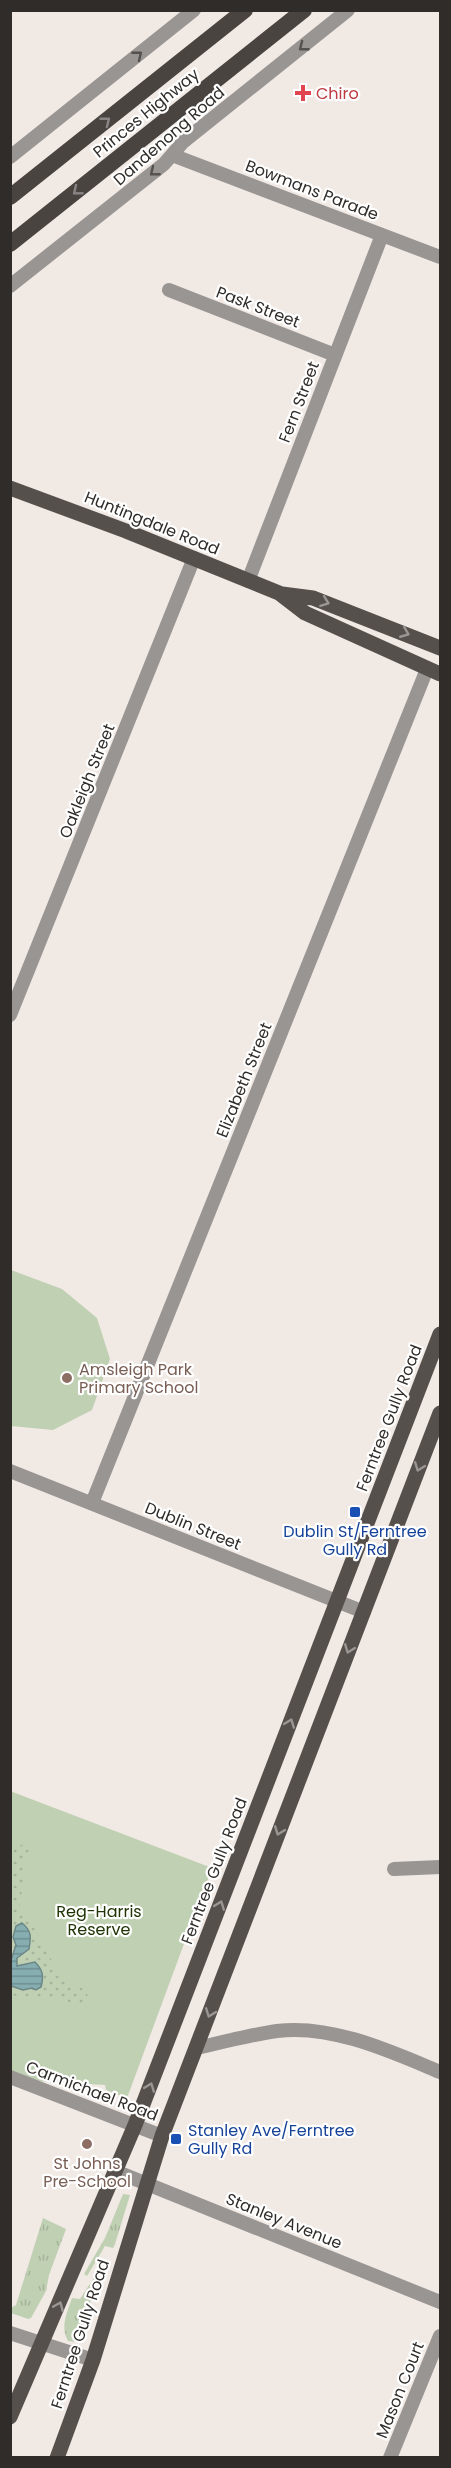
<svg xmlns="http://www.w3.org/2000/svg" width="451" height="2468" font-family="Poppins,sans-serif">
  <defs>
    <pattern id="grass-tufts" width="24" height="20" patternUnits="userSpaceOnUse" patternTransform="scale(1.5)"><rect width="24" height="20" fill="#c0d0b3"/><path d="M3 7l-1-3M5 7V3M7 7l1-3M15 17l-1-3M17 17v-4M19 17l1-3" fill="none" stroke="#a5b39a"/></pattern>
    <pattern id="garden-dots" width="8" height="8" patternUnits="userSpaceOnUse" patternTransform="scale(1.5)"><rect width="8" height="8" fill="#c0d0b3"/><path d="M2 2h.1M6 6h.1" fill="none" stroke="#a5b39a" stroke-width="1.8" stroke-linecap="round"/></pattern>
    <pattern id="water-rules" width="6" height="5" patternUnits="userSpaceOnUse" patternTransform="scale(1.5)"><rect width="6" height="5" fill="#86aeb0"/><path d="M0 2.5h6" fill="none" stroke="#6e8e8f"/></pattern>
  </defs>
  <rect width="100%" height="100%" fill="#f1e9e4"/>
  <path fill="url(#grass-tufts)" d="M123,2194L130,2195L115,2244L113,2248L105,2246L87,2276L84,2274L105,2238Z
    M43,2218L66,2229L49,2275L46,2291L31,2318L28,2319L11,2313V2308L16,2305Z
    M101,2267L79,2340L76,2342L68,2341C60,2326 67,2313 72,2298L80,2299Z"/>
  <path fill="#c0d0b3" d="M11,1270L62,1289L97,1318L110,1359L92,1410L53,1430L11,1426Z
    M10,1791L212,1868L127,2098L106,2090L105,2085L18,2080L11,2077Z"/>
  <path fill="url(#garden-dots)" d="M26,1843L31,1849L26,1855L20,1906L34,1925L40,1942L63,1978L87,1991L88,2003L83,2011C62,1992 36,1999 11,1995V1880L14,1848Z"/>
  <path fill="url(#water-rules)" stroke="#6c8788" stroke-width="1.5" d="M22,1923C32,1931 31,1937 29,1949L17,1958V1966L35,1962C43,1970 44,1976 41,1987L36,1990L32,1988L23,1990L11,1986V1960L16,1945L13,1937L16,1926Z"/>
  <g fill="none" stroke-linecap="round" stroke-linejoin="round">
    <path stroke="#999593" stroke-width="14" d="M172,155L440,257
      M10,157L194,10
      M10,286L164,164L183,142L348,10
      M169,290L335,355
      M248,581L382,235
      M10,1015L194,558
      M10,1471L364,1612
      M92,1503L427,669
      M394,1869L440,1867
      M197,2048C223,2042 250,2035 277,2031C332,2024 392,2052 440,2072
      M10,2077L162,2136
      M115,2171L440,2302
      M10,2333L93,2360
      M390,2458L440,2336"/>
    <path stroke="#56504d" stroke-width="15" d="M10,488L126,531L279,593L305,613L440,674
      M282,594L313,598L440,648
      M10,2417L135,2125L440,1334
      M57,2458L93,2360L162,2136L440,1413"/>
    <path stroke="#4a4441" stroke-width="16" d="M10,197L245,10
      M10,244L304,10"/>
  </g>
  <defs><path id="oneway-chevron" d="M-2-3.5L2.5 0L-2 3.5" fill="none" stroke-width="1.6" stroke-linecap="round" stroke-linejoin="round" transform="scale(1.5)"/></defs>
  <g stroke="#54514f">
    <use href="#oneway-chevron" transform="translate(303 47) rotate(142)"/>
    <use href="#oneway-chevron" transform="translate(138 55) rotate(-39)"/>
    <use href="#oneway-chevron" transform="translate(154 172) rotate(141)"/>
  </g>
  <g stroke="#898584">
    <use href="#oneway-chevron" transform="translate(106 121) rotate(-38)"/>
    <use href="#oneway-chevron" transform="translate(77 191) rotate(141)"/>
  </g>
  <g stroke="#9a9694">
    <use href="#oneway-chevron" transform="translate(325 602) rotate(21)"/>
    <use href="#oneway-chevron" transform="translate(405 633) rotate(22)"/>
    <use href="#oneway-chevron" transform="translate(419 1467) rotate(111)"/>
    <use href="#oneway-chevron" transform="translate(349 1649) rotate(111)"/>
    <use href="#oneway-chevron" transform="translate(290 1723) rotate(-69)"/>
    <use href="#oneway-chevron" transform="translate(279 1831) rotate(111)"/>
    <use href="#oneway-chevron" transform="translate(220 1905) rotate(-69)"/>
    <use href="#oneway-chevron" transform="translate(210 2013) rotate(111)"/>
    <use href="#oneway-chevron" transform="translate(150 2087) rotate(-69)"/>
    <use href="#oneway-chevron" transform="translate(59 2306) rotate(-67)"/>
  </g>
  <path fill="#e0444e" stroke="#fff" stroke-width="2" d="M300 84h6v6h6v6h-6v6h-6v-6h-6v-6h6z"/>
  <g fill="#8d6e63" stroke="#fff" stroke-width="2">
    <circle cx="67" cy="1378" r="6"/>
    <circle cx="87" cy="2144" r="6"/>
  </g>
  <g fill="#1a4fb4" stroke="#fff" stroke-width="2">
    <rect x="349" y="1506" width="12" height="12" rx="3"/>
    <rect x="170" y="2133" width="12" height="12" rx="3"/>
  </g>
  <g text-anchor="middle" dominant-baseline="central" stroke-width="4.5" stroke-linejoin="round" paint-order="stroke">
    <g font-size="16" fill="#be3a42" stroke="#fff" text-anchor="start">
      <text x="316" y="93">Chiro</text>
    </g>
    <g font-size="16" fill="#2f2c2a" stroke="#fff">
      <text transform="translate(146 113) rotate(-39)">Princes Highway</text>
      <text transform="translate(169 136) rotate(-41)">Dandenong Road</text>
      <text transform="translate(312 190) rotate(21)">Bowmans Parade</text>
      <text transform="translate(258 307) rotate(21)">Pask Street</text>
      <text transform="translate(299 402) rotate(-69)">Fern Street</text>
      <text transform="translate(152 523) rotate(22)">Huntingdale Road</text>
      <text transform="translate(87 781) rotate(-68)">Oakleigh Street</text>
      <text transform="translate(244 1080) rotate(-68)">Elizabeth Street</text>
      <text transform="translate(389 1418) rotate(-69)">Ferntree Gully Road</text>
      <text transform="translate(193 1526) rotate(22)">Dublin Street</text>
      <text transform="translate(214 1871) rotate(-69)">Ferntree Gully Road</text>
      <text transform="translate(92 2091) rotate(21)">Carmichael Road</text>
      <text transform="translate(284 2221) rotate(22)">Stanley Avenue</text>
      <text transform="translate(80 2334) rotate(-72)">Ferntree Gully Road</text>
      <text transform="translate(400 2390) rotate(-68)">Mason Court</text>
    </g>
    <g font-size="16" fill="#785e54" stroke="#fff" text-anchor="start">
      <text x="79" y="1369">Amsleigh Park<tspan x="79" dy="18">Primary School</tspan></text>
      <text x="87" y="2163" text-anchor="middle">St Johns<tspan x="87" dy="18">Pre-School</tspan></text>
    </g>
    <g font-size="16" fill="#164399" stroke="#fff">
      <text x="355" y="1531">Dublin St/Ferntree<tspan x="355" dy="18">Gully Rd</tspan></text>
      <text x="188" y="2130" text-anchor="start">Stanley Ave/Ferntree<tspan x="188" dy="18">Gully Rd</tspan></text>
    </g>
    <g font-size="16" fill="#203406" stroke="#fff">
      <text x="99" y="1911">Reg-Harris<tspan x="99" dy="18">Reserve</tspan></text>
    </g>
  </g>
  <rect width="451" height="2468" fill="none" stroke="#2f2c2a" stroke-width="24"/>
</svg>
